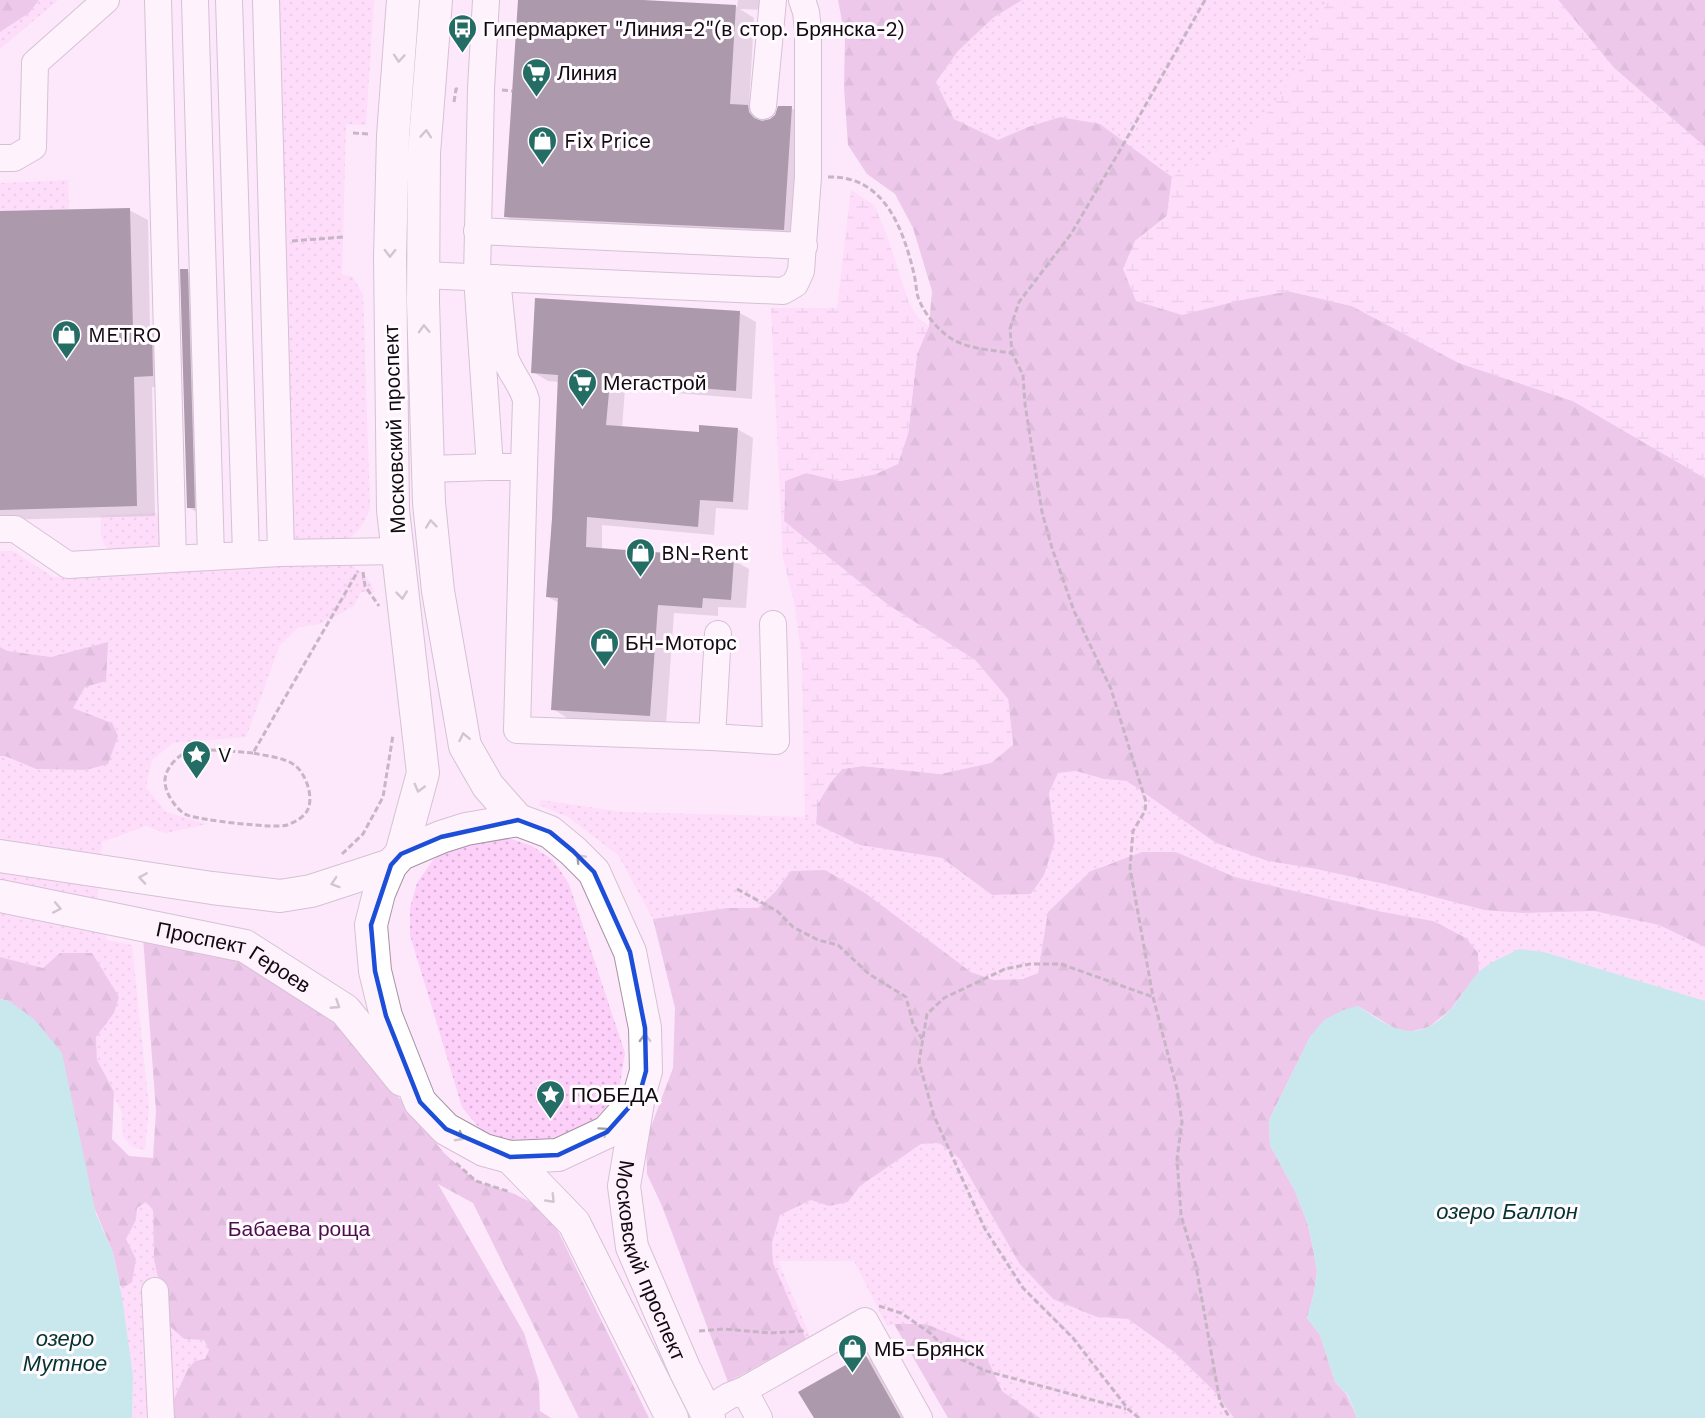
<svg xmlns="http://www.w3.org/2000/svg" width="1705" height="1418" font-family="'Work Sans',sans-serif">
  <defs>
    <pattern id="grass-dots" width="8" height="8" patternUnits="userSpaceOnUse" patternTransform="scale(1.5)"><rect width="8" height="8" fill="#fcd0f9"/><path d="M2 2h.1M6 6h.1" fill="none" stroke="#d7b1d4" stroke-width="1.8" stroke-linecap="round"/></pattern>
    <pattern id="forest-firs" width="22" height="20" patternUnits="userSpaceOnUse" patternTransform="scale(1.5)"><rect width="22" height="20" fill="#d9a3d6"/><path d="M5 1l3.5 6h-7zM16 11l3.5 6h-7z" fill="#b98bb7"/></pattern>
    <pattern id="wetland-marsh" width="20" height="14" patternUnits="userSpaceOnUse" patternTransform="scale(1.5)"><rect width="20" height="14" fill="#fcd0f9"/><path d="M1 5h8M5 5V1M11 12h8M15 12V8" fill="none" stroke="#d7b1d4"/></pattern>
  </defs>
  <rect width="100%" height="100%" fill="#fde7fb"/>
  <path fill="url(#grass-dots)" d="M39,0H58L0,49V32L29,13Z
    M271,0H374L366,125L346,124L342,275L352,276L363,294L370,508C355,552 328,543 288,546Z
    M1022,0H1330L1323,9L1302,66L1256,128L1210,158L1172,177L1153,162L1060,117L1028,127L998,140L954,119L936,82L958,51L993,18Z
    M68,180L69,210L0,211V183Z
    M164,513L165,551L112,552C98,543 101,529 101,515Z
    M0,551H13L53,577L341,561C355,567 371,575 374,592H361L354,606L320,624L299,627L280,645L246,737L173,743L152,760L146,787L166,812L207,824L166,833L146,826L102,842L97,905L107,940L132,945L149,1107L145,1150L132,1147L123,1136L122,1113L97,1060L96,1037L114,1013L60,953L43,968L0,957V756H5L36,769L86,770L112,723L73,708L107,643L51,657L8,651L0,647Z
    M1076,771L1104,779L1127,781L1216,843L1268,861L1316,869L1389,885L1484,910L1522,913L1594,911L1659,925L1705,947V1001L1544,952L1519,949L1479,972L1478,953L1433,921L1383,912L1235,877L1176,852L1121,860L1101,866L1043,949L1038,972C1024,978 1009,983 993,980C971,977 940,947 919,935C878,911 833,892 791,871L775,892L758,908H727L653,919L618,855L568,817L539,805L541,800L623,812L805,817L861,845L942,858L992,895L1031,894L1044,875L1055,841L1049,793L1058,773Z
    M506,837L532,846L553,860L569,884L625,1053L620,1084L610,1110L565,1146L507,1145L481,1130L462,1107L410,935V908L417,883L433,860L454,845Z
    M939,1143L959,1158L1019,1263L1097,1317L1128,1319L1174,1352L1214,1391L1234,1418H1040L1002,1391L982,1347L894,1324L887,1326L854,1261H778L815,1348L728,1382L805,1339L773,1263L772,1243L780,1215L811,1200L829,1206L848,1202L860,1186L921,1144Z
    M146,1202L153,1210L154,1260L184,1339L204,1340L209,1350L205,1359L195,1361L165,1418H132L133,1376L120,1286H126L136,1259L126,1239L136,1220L137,1208Z"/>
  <path fill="url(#forest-firs)" d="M0,0H39L29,13L0,32Z
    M838,0H1022L993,18L958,51L936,82L954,119L998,140L1028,127L1060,117L1100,124L1172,177L1167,216L1135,241L1241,300L1288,291L1352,306L1459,363L1573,401L1705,478V947L1659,925L1594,911L1522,913L1484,910L1389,885L1316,869L1268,861L1216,843L1127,781L1104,779L1076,771L1058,773L1049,793L1055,841L1044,875L1031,894L992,895L942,858L860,845L816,824L817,805L830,783L842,769L863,766L941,774L1013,745L1008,699L975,660L888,605L784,522L785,481L806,473L840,481L876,474L908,434L917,354L929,326L932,291L913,228L895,194L867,174L848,145L844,88L845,37Z
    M1558,0H1705V147L1614,68Z
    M108,642L106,681L85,687L73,708L112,723L118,736L108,764L86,770L36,769L5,756H0V647L8,651L51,657Z
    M1142,852H1176L1235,877L1383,912L1433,921L1466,938L1478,953L1479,972L1450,1010L1429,1027L1409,1032L1394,1028L1358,1006L1310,1037L1269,1120L1270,1145L1295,1191L1308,1225L1313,1248L1317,1271L1314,1293L1307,1318L1320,1335L1335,1382L1347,1395L1357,1418H1234L1214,1391L1174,1352L1128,1319L1097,1317L1053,1299L1019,1263L959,1158L939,1143L921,1144L860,1186L848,1202L829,1206L811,1200L780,1215L772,1243L773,1263L806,1339L728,1382L662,1206L647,1174L646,1140L673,1068L675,1008L653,919L727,908H758L775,892L791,871L825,870L865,893L971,972L993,980L1022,979L1038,973L1048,912L1091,871Z
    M143,937L241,958L338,1023L445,1154L476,1181L512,1193L537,1205L556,1227L649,1418H579L473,1203L438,1184L524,1333L539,1382L540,1411L551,1418H165L188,1369L195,1361L205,1359L209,1350L204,1340L184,1339L162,1319L161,1289L154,1260L153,1210L146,1202L137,1208L136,1220L126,1239L136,1259L132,1282L126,1286H120L113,1253L9,1001L0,999V957L43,968L60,953H92L119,997L114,1013L96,1037L97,1060L114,1092L112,1139L129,1156L153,1158L156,1111Z
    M894,1324H926L982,1347L1002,1391L1040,1418H948Z"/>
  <path fill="url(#wetland-marsh)" d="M1330,0H1558L1614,68L1705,147V478L1573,401L1459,363L1352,306L1288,291L1241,300L1182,315L1136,301L1123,269L1135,241L1167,216L1172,177L1210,158L1256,128L1302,66L1323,9Z
    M851,190L874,205L886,233L909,303L918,318L929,326L917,354L908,434L898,464L876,474L840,481L806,473L785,481L784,521L888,605L975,660L1008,699L1013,745L991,763L941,774L863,766L842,769L830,783L817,805L816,824L805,817L802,660L794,601L783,559L771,308H837Z"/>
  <path fill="#89e8db" d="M1519,949L1544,952L1705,1001V1418H1357L1348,1395L1335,1382L1320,1335L1307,1318L1314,1293L1317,1271L1313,1248L1308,1225L1295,1191L1270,1145L1269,1120L1310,1037L1324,1020L1343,1010L1358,1006C1393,1030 1417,1046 1451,1009C1461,998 1468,983 1479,972C1489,962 1506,956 1519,949Z
    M0,999L9,1001L34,1019L62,1053L96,1214L113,1253L122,1297L133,1376L132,1418H0Z"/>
  <path fill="#0003" d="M520,0H615L737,7L738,0H766V10L740,9L754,18L749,107L767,118V121L791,108L810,119L803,240L524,227L505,216Z
    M129,210L148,220L150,330L170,342L171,386L152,387L155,516L0,520V213Z
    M187,271L206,282L207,518L188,507Z
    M740,313L756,322L752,399L625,389L622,428L700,434L737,429L753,438L748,510L716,508L714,535L602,525V550L733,560L749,569L746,608L718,607V616L674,613L666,724L569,719L553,709L559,603L548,597L559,382L548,381L533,372Z
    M865,1356L884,1367L913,1418H815Z"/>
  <path fill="#4b3a4a" d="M518,0H643L736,5L730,104L748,105L749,112L754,118L762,121L770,119L775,115L778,106H792L784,230L504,217Z
    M130,208L133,330L152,329L153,376L134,377L137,506L0,510V211Z
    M180,269H188L195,508H187Z
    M535,298L740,311L736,391L610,381L606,425L699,432V425L738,428L733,502L700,500L698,527L587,517L586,547L734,558L731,600L703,598L702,608L658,605L650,716L551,710L558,598L546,597L552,519L558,375L531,373Z
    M865,1354L901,1418H814L798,1392Z"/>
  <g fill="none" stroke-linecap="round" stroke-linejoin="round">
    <defs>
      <path id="minor" d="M158,0L173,559L281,553L397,551
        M195,0L211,557
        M229,0L246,555
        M266,0L281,553
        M486,0L481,89L477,277L490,467H524L526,400C522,384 510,373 505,357L497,278
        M763,106L773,0
        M0,158H14L33,147L35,63L106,0
        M477,231L804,246
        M423,275L783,291L795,284L801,271L808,177V30L806,12L802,0
        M524,467L517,730L712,737L776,741L773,624
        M428,469L490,467
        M0,529H15L68,565L173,559
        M712,737L718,634
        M155,1291L161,1418
        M705,1411L729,1396L744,1390
        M759,1418L744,1390L865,1321L919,1418"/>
      <g id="major">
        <path d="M436,0L424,153L423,302L429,503L438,591L465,746L488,786L518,820"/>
        <path d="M401,854L423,773L393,510L390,257L393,136L403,0"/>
        <path d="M0,856L212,888L280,896L311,891L391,865"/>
        <path id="s1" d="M0,896L245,946L345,1010L402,1080"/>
        <path id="s2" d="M639,1096L607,1132L558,1155L510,1157L484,1150L446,1129L420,1102L386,1016L375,971L371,925L379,893L391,865L401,854L441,837L466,829L518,820L550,832L573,851L594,872L630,952L645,1028L646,1071L639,1096L624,1186L632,1247L685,1370L709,1418"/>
        <path d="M510,1157L574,1223L672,1418"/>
      </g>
    </defs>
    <use href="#minor" stroke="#a693a5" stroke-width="28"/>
    <use href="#major" stroke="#a693a5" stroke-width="34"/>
    <path stroke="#857784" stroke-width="3" stroke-dasharray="6 3" stroke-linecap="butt" d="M1205,0L1119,152L1071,234L1019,302L1010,329L1012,353L1023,375L1025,404L1042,512L1052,548L1074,611L1111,689L1146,802L1145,811L1133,831L1130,868L1153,997L1177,1089L1182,1122L1177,1159L1181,1215L1196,1266L1220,1402L1230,1418
      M502,90L512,91
      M454,102L456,89H460
      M353,133L369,134
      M828,177C884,175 903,228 914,274C916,282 916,290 918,297C923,312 937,329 949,337C966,349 991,350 1012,353
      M292,241L344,237
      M363,572L365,586L379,606
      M253,753C240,752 200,748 189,751C178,755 164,769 165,782C165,793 177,811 187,815C198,820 276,829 287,825C295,822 305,817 308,809C314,796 305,771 293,764C282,757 266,756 253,753L358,571
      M342,854L363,834L383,797L393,735
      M737,889L777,911L793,927L818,940L838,945L869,974L906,997L913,1024L922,1039
      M456,1163L476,1181L510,1192
      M879,1306L901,1313L930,1333L952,1355L986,1371L1126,1409
      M699,1331L723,1329L770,1333L804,1331
      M1139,1418L1128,1409L1073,1338L1023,1288L985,1229L934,1116L919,1062L927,1014L944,998L1005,969L1030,964H1061L1153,997"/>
    <use href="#minor" stroke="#fff" stroke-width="26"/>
    <use href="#major" stroke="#fff" stroke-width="32"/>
  </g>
  <defs><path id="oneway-chevron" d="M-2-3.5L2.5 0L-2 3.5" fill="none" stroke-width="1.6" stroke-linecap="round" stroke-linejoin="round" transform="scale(1.5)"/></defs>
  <g stroke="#a09da0">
    <use href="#oneway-chevron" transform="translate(399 58) rotate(94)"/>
    <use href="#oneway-chevron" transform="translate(426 134) rotate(-86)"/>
    <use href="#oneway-chevron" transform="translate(390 253) rotate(91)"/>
    <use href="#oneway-chevron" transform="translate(424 329) rotate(-92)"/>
    <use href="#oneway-chevron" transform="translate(431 524) rotate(-96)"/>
    <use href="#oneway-chevron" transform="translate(402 595) rotate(84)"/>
    <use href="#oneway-chevron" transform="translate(464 737) rotate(-102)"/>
    <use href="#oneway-chevron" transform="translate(419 788) rotate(105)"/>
    <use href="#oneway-chevron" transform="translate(580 858) rotate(-133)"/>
    <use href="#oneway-chevron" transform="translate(143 878) rotate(-171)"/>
    <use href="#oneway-chevron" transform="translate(335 883) rotate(162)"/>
    <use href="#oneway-chevron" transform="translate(57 908) rotate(11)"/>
    <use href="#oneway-chevron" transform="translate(336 1005) rotate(33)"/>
    <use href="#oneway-chevron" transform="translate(645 1038) rotate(-91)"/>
    <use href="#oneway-chevron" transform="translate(604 1131) rotate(-35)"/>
    <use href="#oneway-chevron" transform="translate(460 1137) rotate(28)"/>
    <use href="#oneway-chevron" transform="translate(551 1199) rotate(46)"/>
  </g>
  <path d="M0 0H1705V1418H0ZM518,820L550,832L573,851L594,872L630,952L645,1028L646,1071L639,1096L607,1132L558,1155L510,1157L446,1129L420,1102L386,1016L375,971L371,925L391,865L401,854L441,837Z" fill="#fde7fb" fill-opacity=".55" fill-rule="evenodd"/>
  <path fill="none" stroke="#1d4ed8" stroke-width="4.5" stroke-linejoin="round" d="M518,820L550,832L573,851L594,872L630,952L645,1028L646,1071L639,1096L607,1132L558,1155L510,1157L446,1129L420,1102L386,1016L375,971L371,925L391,865L401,854L441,837Z"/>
  <defs>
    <symbol id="bus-pin" viewBox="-11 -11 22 30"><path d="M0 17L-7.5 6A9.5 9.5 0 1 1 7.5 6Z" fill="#246d65" stroke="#fffbff"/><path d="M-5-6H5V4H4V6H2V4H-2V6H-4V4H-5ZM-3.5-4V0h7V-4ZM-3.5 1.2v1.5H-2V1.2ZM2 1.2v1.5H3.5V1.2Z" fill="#fff"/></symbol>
    <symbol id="supermarket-pin" viewBox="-11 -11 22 30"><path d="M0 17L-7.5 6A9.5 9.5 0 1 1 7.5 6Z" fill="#246d65" stroke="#fffbff"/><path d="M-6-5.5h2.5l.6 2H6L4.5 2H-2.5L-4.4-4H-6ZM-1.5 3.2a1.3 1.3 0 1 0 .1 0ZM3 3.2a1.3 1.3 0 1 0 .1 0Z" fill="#fff"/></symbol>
    <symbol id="shop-pin" viewBox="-11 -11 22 30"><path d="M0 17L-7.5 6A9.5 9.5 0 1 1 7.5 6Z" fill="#246d65" stroke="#fffbff"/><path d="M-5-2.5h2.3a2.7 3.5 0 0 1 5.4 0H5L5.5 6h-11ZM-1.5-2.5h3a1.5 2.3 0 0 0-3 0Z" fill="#fff"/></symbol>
    <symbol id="sight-pin" viewBox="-11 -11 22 30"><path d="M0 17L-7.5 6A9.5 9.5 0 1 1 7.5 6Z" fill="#246d65" stroke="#fffbff"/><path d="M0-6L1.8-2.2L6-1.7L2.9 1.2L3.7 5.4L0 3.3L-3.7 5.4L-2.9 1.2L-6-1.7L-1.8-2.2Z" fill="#fff"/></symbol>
  </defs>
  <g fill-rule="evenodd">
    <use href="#bus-pin" x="446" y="12" width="33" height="45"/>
    <use href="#supermarket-pin" x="520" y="56" width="33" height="45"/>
    <use href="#shop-pin" x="526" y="124" width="33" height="45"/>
    <use href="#shop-pin" x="50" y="318" width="33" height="45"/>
    <use href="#supermarket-pin" x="566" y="366" width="33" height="45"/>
    <use href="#shop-pin" x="624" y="536" width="33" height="45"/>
    <use href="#shop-pin" x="588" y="626" width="33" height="45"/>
    <use href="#sight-pin" x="180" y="738" width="33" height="45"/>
    <use href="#sight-pin" x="534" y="1078" width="33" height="45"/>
    <use href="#shop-pin" x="836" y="1332" width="33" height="45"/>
  </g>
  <g text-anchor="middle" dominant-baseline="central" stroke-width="6" stroke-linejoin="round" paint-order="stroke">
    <g font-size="21" fill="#110a11" stroke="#fffbff" text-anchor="start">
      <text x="483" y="28">Гипермаркет "Линия-2"(в стор. Брянска-2)</text>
      <text x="557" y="72">Линия</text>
      <text x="564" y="140">Fix Price</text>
      <text x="88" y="334">METRO</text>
      <text x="603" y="382">Мегастрой</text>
      <text x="661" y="552">BN-Rent</text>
      <text x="625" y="642">БН-Моторс</text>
      <text x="218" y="754">V</text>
      <text x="571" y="1094">ПОБЕДА</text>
      <text x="874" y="1348">МБ-Брянск</text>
    </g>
    <g font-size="21" fill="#110a11" stroke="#fffbff">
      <text transform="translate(394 429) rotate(-92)">Московский проспект</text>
      <text stroke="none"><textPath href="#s1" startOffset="243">Проспект Героев</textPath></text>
      <text stroke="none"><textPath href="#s2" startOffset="1142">Московский проспект</textPath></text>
    </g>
    <g font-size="21" fill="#4d0d4d" stroke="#fffbff">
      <text x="299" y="1228">Бабаева роща</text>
    </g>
    <g font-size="22" font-style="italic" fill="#053530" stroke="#fffbff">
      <text x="1507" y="1211">озеро Баллон</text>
      <text x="65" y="1338">озеро<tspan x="65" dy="25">Мутное</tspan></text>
    </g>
  </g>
</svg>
